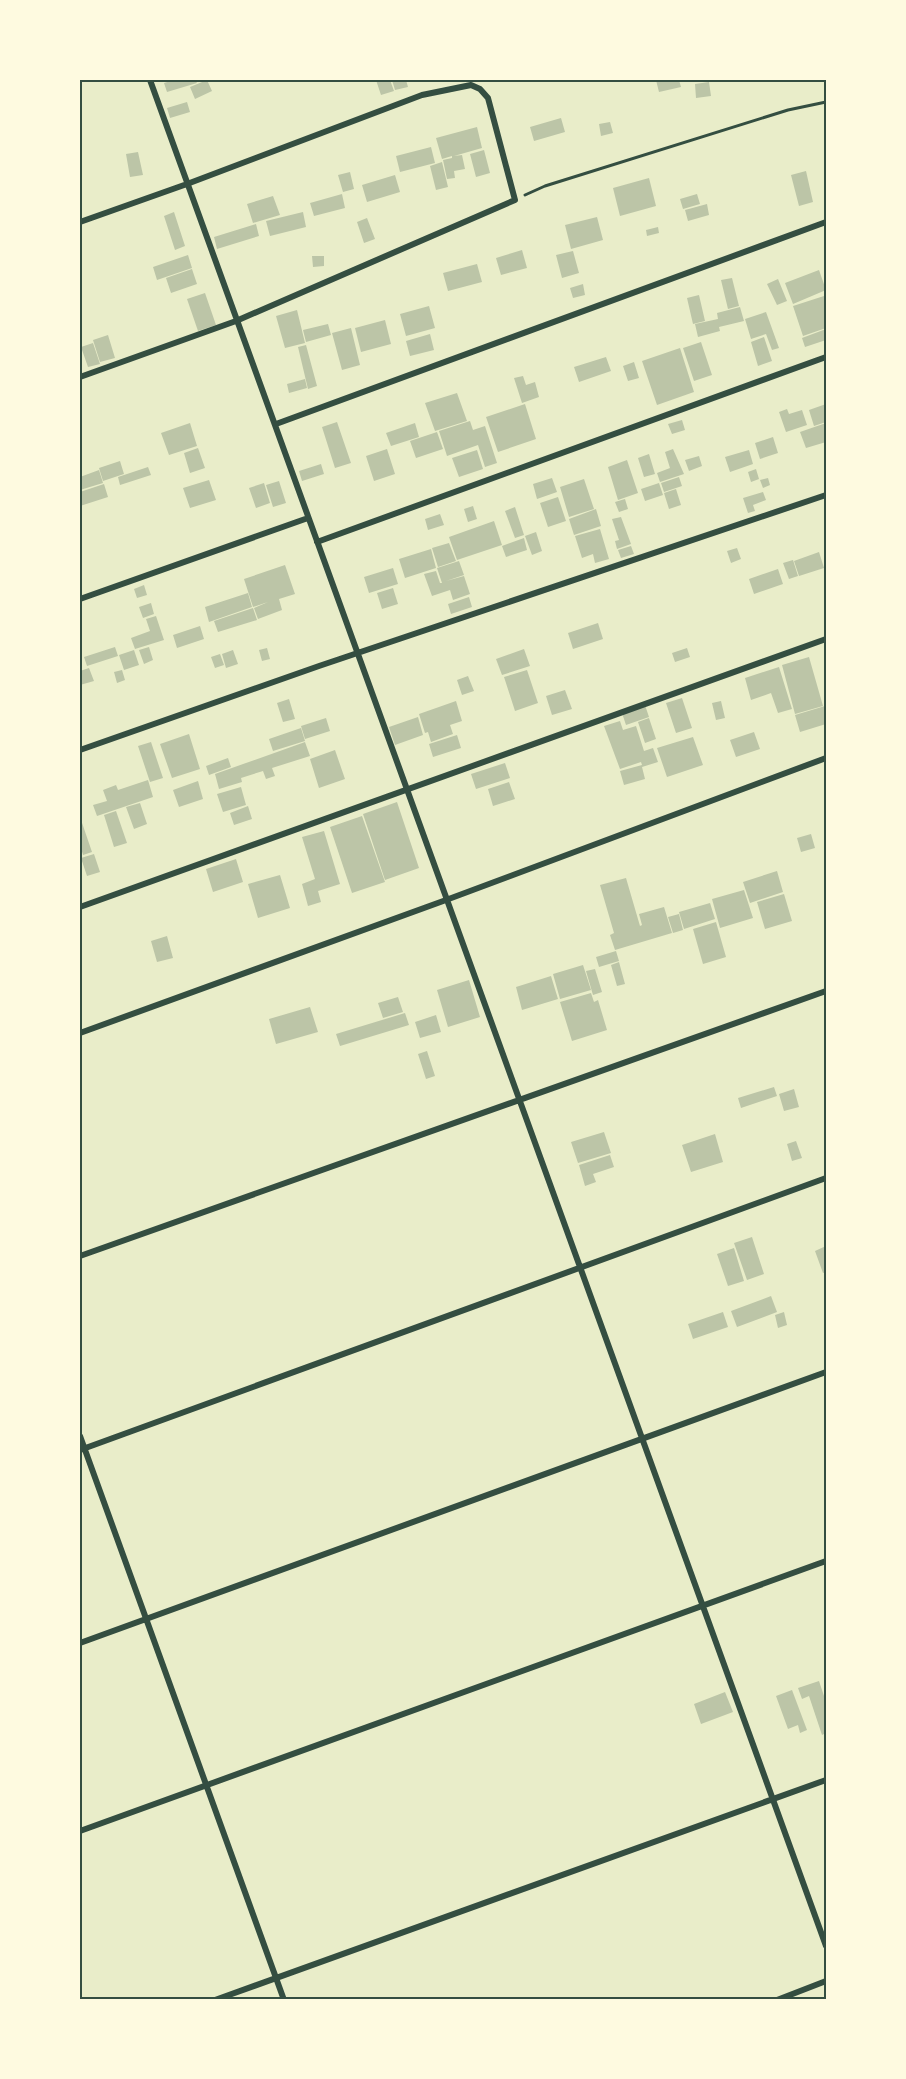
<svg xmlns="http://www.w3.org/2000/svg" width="906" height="2079" font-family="'Sofia Sans Condensed',sans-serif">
  <rect width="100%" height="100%" fill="#e9edc9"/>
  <path fill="#bcc5a7" d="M174,80H195L197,83L167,92L164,83Z
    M207,80L212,91L195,99L190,87Z
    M376,80H390L394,91L381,95Z
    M392,80H406L408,87L395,90Z
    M656,80H679L681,87L659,92Z
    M709,82L711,96L696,98L695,84Z
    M187,102L190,112L170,118L167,108Z
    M561,118L565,132L534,141L530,127Z
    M610,122L613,133L601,136L599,124Z
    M477,127L482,148L454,156L462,155L465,169L454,171L455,178L447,179L443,160L452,158V156L442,159L436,138Z
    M431,147L435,163L400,172L396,156Z
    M484,150L490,173L476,177L470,154Z
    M138,152L143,175L130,177L126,154Z
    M442,162L448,187L436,190L430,166Z
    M806,171L813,202L799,206L791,175Z
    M350,172L354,189L343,192L338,175Z
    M395,175L400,192L367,202L362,185Z
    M649,178L656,206L620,216L613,188Z
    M342,194L345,208L314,216L310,203Z
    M697,194L700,204L683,209L680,199Z
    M273,196L280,215L253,223L247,204Z
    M707,204L709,215L688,221L685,210Z
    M174,212L185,246L175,250L164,216Z
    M303,212L306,227L270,236L266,221Z
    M597,217L603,240L571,249L565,225Z
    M367,218L375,239L364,243L357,222Z
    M256,224L259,236L217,249L214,237Z
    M658,227L659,233L647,236L646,230Z
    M522,250L527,268L501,275L496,258Z
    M573,251L579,273L562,278L556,255Z
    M188,255L192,268L157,280L153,267Z
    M312,256H324V266L313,267Z
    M477,264L482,282L448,291L443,273Z
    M192,269L197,284L171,293L166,278Z
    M819,270L826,290L793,304L785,283Z
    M732,278L739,306L728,309L721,280Z
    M778,279L787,301L777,305L767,284Z
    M583,284L585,295L573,298L570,288Z
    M205,293L216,325L198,331L187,299Z
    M699,295L705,321L693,324L687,298Z
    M824,296L826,303V328L803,336L793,306Z
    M429,306L435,328L406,336L400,314Z
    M740,307L744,321L719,327L720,331L698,337L695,324L718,319L717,313Z
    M297,310L305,343L285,348L276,316Z
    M766,312L779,348L772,350L766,334L751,339L745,319Z
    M385,320L391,344L361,352L355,328Z
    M328,324L331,335L306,342L303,330Z
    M351,328L360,365L342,370L332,333Z
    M826,329V340L805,347L802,338Z
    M430,334L434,350L410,356L406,341Z
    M108,335L115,358L100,362L93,340Z
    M764,337L772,361L758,366L751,342Z
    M701,342L712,375L694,381L683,348Z
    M93,343L100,364L88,367L81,347Z
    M306,345L317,386L308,389L298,347Z
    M680,348L694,392L657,405L642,361Z
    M606,357L611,371L579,382L574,367Z
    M634,362L639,378L628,381L623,366Z
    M523,376L526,385L535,382L539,397L522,403L514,378Z
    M305,379L307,388L289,393L287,384Z
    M457,393L467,421L435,431L425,403Z
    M525,404L536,439L498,452L486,417Z
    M826,404V422L814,426L809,410Z
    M787,409L789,414L802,410L807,425L786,432L779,412Z
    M682,420L685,430L672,434L668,424Z
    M470,421L473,430L485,426L497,463L485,467L478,445L447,456L439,431Z
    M337,422L351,463L335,468L322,427Z
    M190,423L197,446L169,455L161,433Z
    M415,423L419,437L391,446L386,433Z
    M826,423V442L806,448L800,432Z
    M437,432L443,449L416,458L410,441Z
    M773,437L778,453L760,459L755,443Z
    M198,448L205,468L190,473L184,453Z
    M387,449L395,474L374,481L366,456Z
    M673,449L684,474L660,482L657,473L670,468L665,452Z
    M477,450L483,469L459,477L452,458Z
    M749,450L753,464L730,472L725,457Z
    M649,454L655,474L644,477L638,458Z
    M699,456L702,466L689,471L685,460Z
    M627,460L638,493L618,500L608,467Z
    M120,461L124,474L103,481L99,468Z
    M321,464L324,474L302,481L299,471Z
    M148,467L151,475L120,485L118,477Z
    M756,469L759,479L751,482L748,472Z
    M99,470L103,483L80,490V477Z
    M679,477L682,486L664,492L661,483Z
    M552,478L557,492L537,499L533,484Z
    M768,478L770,485L763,488L760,480Z
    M584,479L594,509L569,517L560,487Z
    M209,480L216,500L190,508L183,488Z
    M279,481L286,503L273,507L266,485Z
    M264,483L270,503L256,508L249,488Z
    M659,483L663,495L645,501L641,489Z
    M104,484L108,497L80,506V492Z
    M676,489L681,505L669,509L664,493Z
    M763,492L766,500L753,505L755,511L748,513L743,498Z
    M558,497L566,521L548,527L540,503Z
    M625,499L628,509L619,512L615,502Z
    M473,506L477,519L468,522L464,509Z
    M515,507L524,535L515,538L505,511Z
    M596,509L601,526L574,535L569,519Z
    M440,514L444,525L428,530L425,519Z
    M621,517L631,544L617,549L615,541L619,540L612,519Z
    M494,521L502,545L457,560L449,537Z
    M600,529L609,559L595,563L593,554L582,558L575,536Z
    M536,532L542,551L532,555L525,536Z
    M524,538L527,550L506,557L502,546Z
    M449,543L456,561L438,567L432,548Z
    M631,546L634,554L621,558L618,550Z
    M737,548L741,559L731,563L727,551Z
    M431,549L436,568L405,578L399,559Z
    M819,552L824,568L799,576L794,561Z
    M793,560L798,576L789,579L783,563Z
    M459,561L464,575L446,581L464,576L470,594L453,600L450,590L432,596L424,574L436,571L440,583H442L437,568Z
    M285,565L295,594L279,599L282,610L258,619L254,608L268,602L253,607L244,579Z
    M393,568L398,584L369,593L364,577Z
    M778,569L783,584L754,594L749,579Z
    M144,585L147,595L137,598L134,589Z
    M393,588L398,604L382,609L377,593Z
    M248,593L252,607L209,622L205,607Z
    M469,597L472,607L451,614L448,604Z
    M151,603L154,614L143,618L139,607Z
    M253,608L257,620L218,632L214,621Z
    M156,616L164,640L135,649L131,638L150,631L146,619Z
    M598,623L603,639L573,649L568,633Z
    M200,626L204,639L177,648L173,635Z
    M115,647L118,656L87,666L84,657Z
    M149,647L153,660L144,664L139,650Z
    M267,648L270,659L262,661L259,650Z
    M687,648L690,657L675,662L672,653Z
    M524,649L530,666L502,675L496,659Z
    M134,650L139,665L124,670L119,655Z
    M233,650L238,664L226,668L222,654Z
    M220,654L224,665L215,668L211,657Z
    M809,657L823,706L795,714L782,665Z
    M779,667L792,709L778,713L771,693L751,700L745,678Z
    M89,668L94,681L80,685V671Z
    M122,670L125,680L117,683L114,672Z
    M527,670L538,703L515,711L504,677Z
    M468,676L474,691L462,695L457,680Z
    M565,690L572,709L552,715L546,696Z
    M682,698L692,728L676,733L666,703Z
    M289,699L295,719L283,722L277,703Z
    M456,701L462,721L450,725L453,734L431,742L428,732L425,733L419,714Z
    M721,701L725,718L716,720L712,703Z
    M645,705L649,717L626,725L622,713Z
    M825,706L826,724L800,732L795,715Z
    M418,717L423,735L395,745L389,727Z
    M326,718L330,731L305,739L301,726Z
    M649,718L656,739L645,743L638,722Z
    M620,721L623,730L636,726L644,751L653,748L658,762L642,767L645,779L624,785L620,771L642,765L641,762L620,769L604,726Z
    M301,728L305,741L273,751L269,739Z
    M754,732L760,749L736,757L730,740Z
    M189,734L200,769L172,778L160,744Z
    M457,735L461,748L433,757L429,744Z
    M693,737L703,765L667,777L657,748Z
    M151,742L163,778L150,782L138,746Z
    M305,742L310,756L272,768L275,776L266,779L263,771L241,778L242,782L219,789L215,774Z
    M335,750L345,779L319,788L310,759Z
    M228,758L231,767L209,775L206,766Z
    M505,763L510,778L476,789L471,774Z
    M148,780L153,797L97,816L93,805L107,801L103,790L116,785L118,790Z
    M198,781L203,799L179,807L173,790Z
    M509,782L515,799L493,806L488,789Z
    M241,787L246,805L223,812L217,794Z
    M397,802L419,868L385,880L363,814Z
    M140,803L147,824L134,829L126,807Z
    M248,806L252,819L234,825L230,813Z
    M116,811L127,843L114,847L104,815Z
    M362,816L385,882L352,893L330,827Z
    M80,817L92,852L83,855L80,845Z
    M324,831L340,884L318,891L321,902L308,906L302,884L315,879L302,837Z
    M811,834L815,848L801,852L797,838Z
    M94,854L100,872L87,876L81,858Z
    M236,859L243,882L213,892L206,869Z
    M777,871L783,892L750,903L743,882Z
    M280,875L290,908L258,918L248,884Z
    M626,878L640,926L642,925L639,914L664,907L672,933L615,950L610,935L614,933L600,885Z
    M744,890L753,918L720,928L712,899Z
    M784,894L792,921L765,929L757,902Z
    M710,903L715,919L684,929L679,912Z
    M679,914L683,930L673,933L668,917Z
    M716,922L726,957L703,964L693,929Z
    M167,936L173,958L157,962L151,941Z
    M616,951L619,961L599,967L596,957Z
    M619,962L625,984L617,986L611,965Z
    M583,965L591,990L560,999L553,974Z
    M595,969L602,992L593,995L586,971Z
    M551,976L558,999L522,1010L516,987Z
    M469,980L480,1017L448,1027L437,990Z
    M591,993L594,1002L598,1000L607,1030L572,1041L560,1002Z
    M398,997L403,1012L383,1018L378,1003Z
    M310,1007L318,1032L276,1044L269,1019Z
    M405,1013L409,1025L340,1046L336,1034Z
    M436,1015L441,1032L420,1038L415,1022Z
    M427,1051L435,1076L426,1079L418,1054Z
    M774,1087L777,1096L741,1108L738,1098Z
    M794,1089L799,1107L784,1111L779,1094Z
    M604,1132L611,1153L578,1163L571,1142Z
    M715,1134L723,1162L691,1172L682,1145Z
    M796,1141L802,1158L792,1161L787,1144Z
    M610,1155L614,1167L593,1174L596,1182L585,1186L579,1165Z
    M752,1237L764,1274L747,1280L734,1243Z
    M826,1246V1272L823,1273L815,1251Z
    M734,1248L744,1281L728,1286L717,1254Z
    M771,1296L777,1312L737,1327L731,1311Z
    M723,1312L728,1327L693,1339L688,1324Z
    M784,1312L787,1325L778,1328L775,1315Z
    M819,1681L826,1702V1733L822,1735L809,1696L802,1699L798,1688Z
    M792,1690L807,1730L800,1733L798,1725L788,1729L776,1696Z
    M725,1692L733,1712L701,1724L694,1704Z"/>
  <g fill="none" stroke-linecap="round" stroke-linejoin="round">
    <path stroke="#344e41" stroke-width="3" d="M525,195L545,186L788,110L826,102"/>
    <path stroke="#344e41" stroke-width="6" d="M150,80L826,1946
      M80,222L187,184L422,95L471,85L480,89L488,98L515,200L236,321L80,377
      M276,424L826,222
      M317,542L826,357
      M80,599L308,518
      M80,750L319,666L826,495
      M80,907L826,639
      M80,1033L446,900L826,758
      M80,1256L826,991
      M80,1436L284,2000
      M80,1450L826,1178
      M80,1643L826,1372
      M80,1831L826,1561
      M215,2000L826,1780
      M777,2000L826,1981"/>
  </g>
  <rect width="906" height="2079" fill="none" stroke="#fefae0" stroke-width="162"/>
  <rect x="81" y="81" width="744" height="1917" fill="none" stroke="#344e41" stroke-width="2"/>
</svg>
